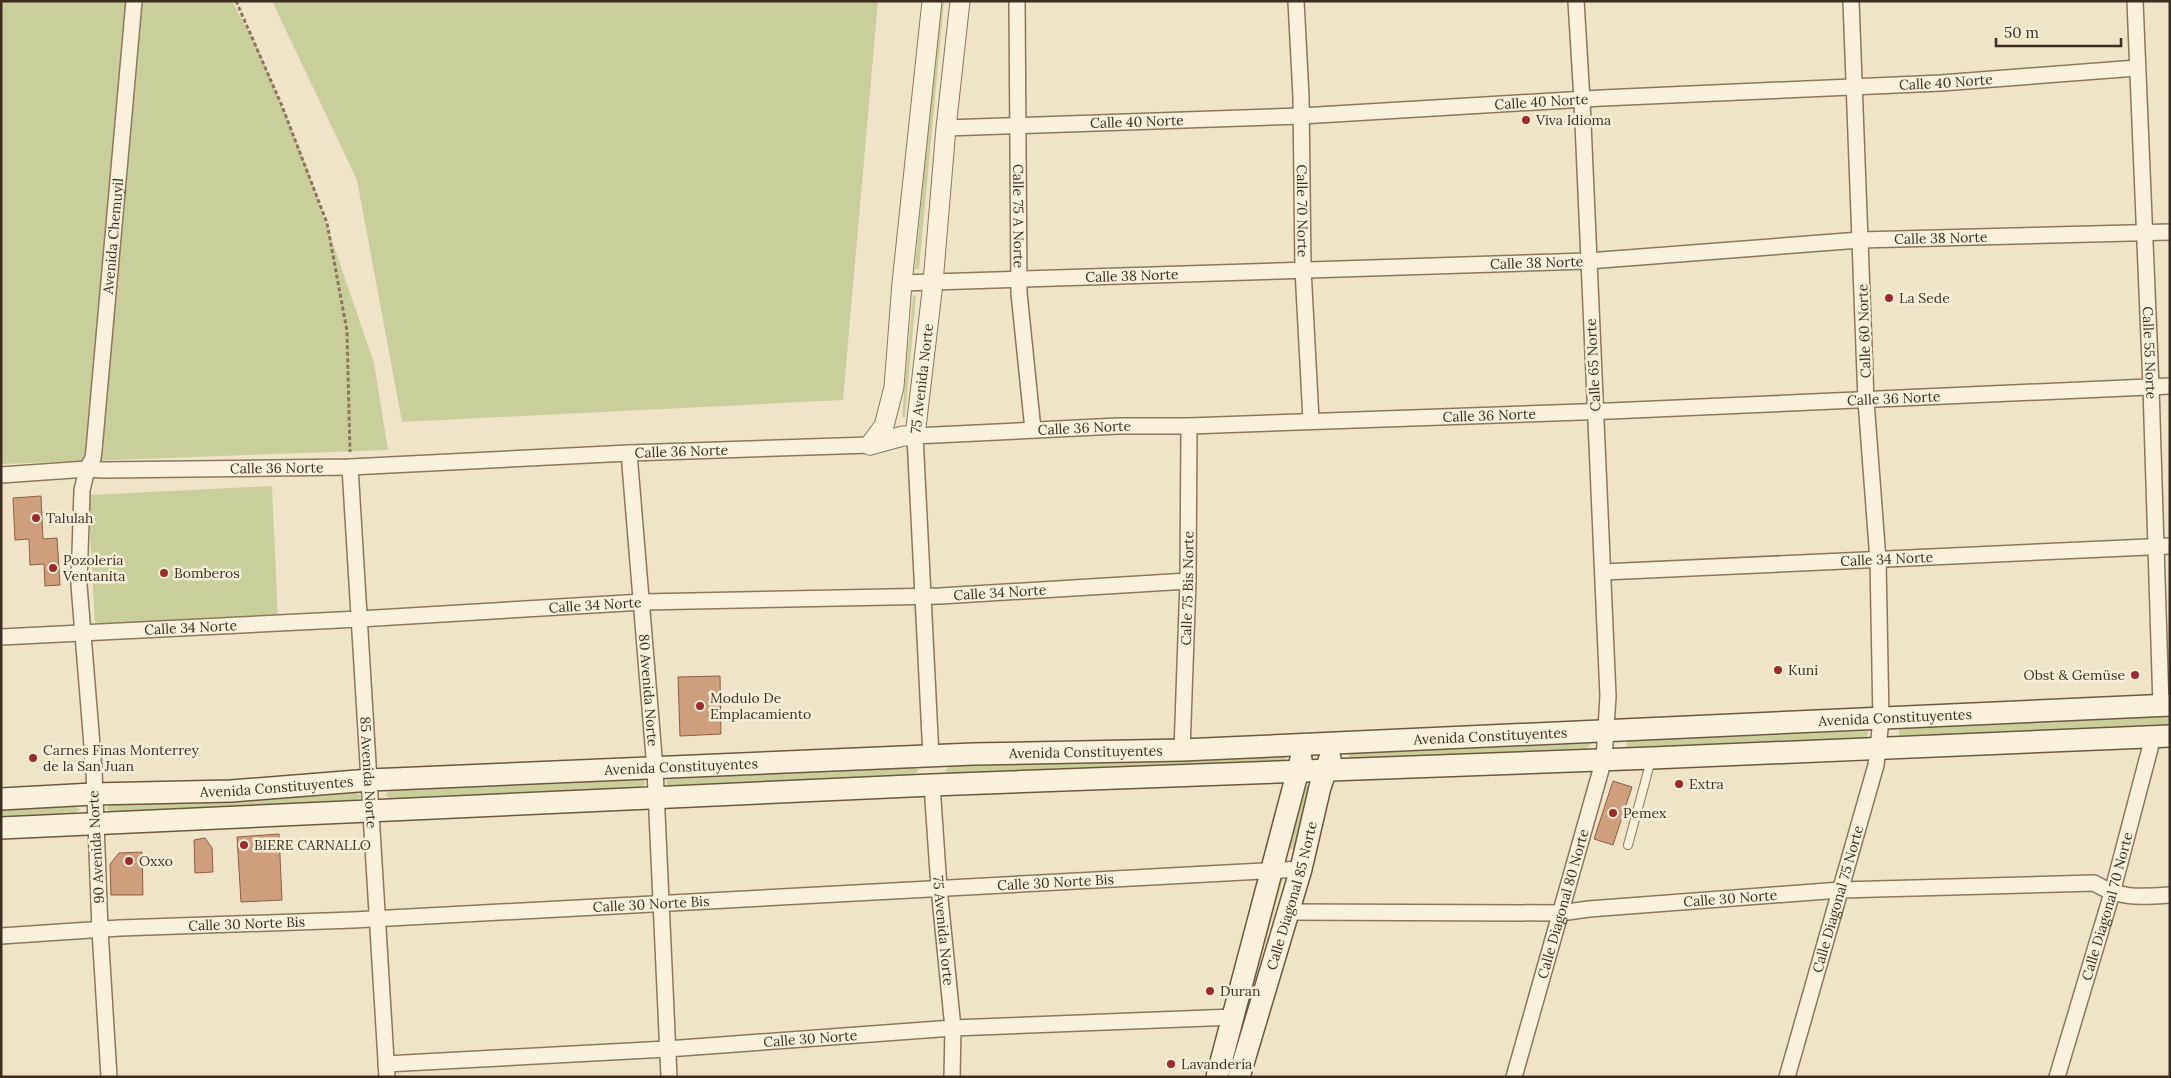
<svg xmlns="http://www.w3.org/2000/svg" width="2171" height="1078" font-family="Lora,serif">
  <rect width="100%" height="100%" fill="#f0e4c8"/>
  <path fill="#c9cf9b" d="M1,1H232L259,51L307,168L374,363L388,450L1,464Z
    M272,1H878L843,400L402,422L357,180Z
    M940,1H944L919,269H915Z
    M913,295L916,296L905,417H902Z
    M272,486L278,619L95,624L88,495Z
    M2170,715V725L1899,736V726Z
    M1868,731L1867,741L1627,750V741Z
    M1586,739L1591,744L1586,749L1352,760L1348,754L1355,749Z
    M1282,752L1286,758L1281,763L950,775L945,771L950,766Z
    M911,767L919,770L913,776L668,787L666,782L669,779Z
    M642,779L646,783L640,788L391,800L385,795L390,790Z
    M1303,785L1310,786L1294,849H1287Z
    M356,792L362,797L352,801L113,813L105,808L117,803Z
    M75,806L80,810L73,814L1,818V809Z
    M1284,874L1229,1077H1225L1279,877Z"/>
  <path fill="#cf9f7d" stroke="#8d5f41" d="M41,496L43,539L57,538L60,585L45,586L44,564L30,565L29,539L15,540L13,498Z
    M720,676L721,734L680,736L678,677Z
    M1613,781L1632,787L1613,845L1594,839Z
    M279,834L282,900L241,902L237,837Z
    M205,838L212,848L213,872L195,873L194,840Z
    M142,852L143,895H111L110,864L119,853Z"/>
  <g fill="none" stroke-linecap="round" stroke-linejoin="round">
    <defs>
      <path id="service" d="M1628,845L1651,760"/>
      <g id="minor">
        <path id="s1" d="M1017,1L1019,293L1033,430"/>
        <path id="s2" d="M1296,1L1301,97L1303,269L1311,420"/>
        <path id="s3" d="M2135,1L2151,387L2161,706"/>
        <path id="s4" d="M946,128L1301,116L1602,98L1941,83L2137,68"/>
        <path id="s5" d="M902,283L1588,261L1860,240L2170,232"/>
        <path id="s6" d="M629,453L655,769L669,1077"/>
        <path id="s7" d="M350,467L387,1077"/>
        <path id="s8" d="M1,475L87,469L103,470L350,467L629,453L870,445"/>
        <path id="s9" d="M1603,572L2170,546"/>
        <path id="s10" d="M1,637L359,619L643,602L940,596L1188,581"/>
        <path id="s11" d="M1182,750L1188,581L1189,426"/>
        <path id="s12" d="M931,757L915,436L1118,426H1189L1610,411L2170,386"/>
        <path id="s13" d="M932,785L939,888L953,1028L952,1077"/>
        <path id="s14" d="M1287,912L1560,913L1589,909L1840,890L2094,883C2121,899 2139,897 2170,895"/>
        <path id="s15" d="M1,936L120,928L353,920L1301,869"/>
        <path id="s16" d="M386,1064L667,1049L953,1028L1234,1017"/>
        <path id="s17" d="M109,1077L100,930L94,770L79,585L82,490L87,469L93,458L94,450L134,1"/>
        <path id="s18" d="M1514,1077L1604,759L1608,696L1582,100L1576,1"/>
        <path id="s19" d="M1787,1077L1876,765L1881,720L1878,560L1866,401L1851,1"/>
        <path id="s20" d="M2057,1077L2112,893L2153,737"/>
      </g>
      <g id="tertiary">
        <path id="s21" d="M870,445L903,436H915L933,283L946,128L960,1"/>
        <path d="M870,445L884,426L894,387L902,283L932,1"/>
      </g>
      <g id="secondary">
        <path id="s22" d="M1,799L93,794L231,791L370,780L973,754L1182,750L2170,705"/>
        <path d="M1,828L932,785L1652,758L2170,736"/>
        <path d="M1217,1077L1301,759"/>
        <path id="s23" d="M1239,1077L1301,869L1320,787L1330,758"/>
      </g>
    </defs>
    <use href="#service" stroke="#8d765c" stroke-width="10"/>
    <use href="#minor" stroke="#8d765c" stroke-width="18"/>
    <use href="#tertiary" stroke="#8d765c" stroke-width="21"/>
    <use href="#secondary" stroke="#6f573f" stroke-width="24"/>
    <path stroke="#8d765c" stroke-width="3" stroke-dasharray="4 2.5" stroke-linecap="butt" d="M236,1L282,106L327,223L347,331L350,452"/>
    <use href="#service" stroke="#faf1dc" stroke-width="8"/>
    <use href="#minor" stroke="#faf1dc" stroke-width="15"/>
    <use href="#tertiary" stroke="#faf1dc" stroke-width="19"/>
    <use href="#secondary" stroke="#faf1dc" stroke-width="21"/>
  </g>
  <g fill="#9e2a2b" stroke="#f7eed8" stroke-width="2">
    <circle cx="1526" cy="120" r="5"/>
    <circle cx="1889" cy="298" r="5"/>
    <circle cx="36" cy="518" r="5"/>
    <circle cx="53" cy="568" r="5"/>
    <circle cx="164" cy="573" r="5"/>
    <circle cx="1778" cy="670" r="5"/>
    <circle cx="2135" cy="675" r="5"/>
    <circle cx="700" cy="706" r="5"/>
    <circle cx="33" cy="758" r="5"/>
    <circle cx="1679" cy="784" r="5"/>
    <circle cx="1613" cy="813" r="5"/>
    <circle cx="244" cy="845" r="5"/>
    <circle cx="129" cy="861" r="5"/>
    <circle cx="1210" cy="991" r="5"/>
    <circle cx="1171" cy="1064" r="5"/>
  </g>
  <g text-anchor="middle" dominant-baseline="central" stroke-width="5" stroke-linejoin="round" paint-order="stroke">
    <g font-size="14" fill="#3d2e20" stroke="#f7eed8">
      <text stroke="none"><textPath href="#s4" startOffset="1001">Calle 40 Norte</textPath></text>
      <text stroke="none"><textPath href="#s4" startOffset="596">Calle 40 Norte</textPath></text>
      <text stroke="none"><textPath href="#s4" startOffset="191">Calle 40 Norte</textPath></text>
      <text stroke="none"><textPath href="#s2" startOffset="210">Calle 70 Norte</textPath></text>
      <text stroke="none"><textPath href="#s1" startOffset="215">Calle 75 A Norte</textPath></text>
      <text stroke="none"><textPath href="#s17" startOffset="845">Avenida Chemuyil</textPath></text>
      <text stroke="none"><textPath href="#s5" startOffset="1040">Calle 38 Norte</textPath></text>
      <text stroke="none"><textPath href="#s5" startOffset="635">Calle 38 Norte</textPath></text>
      <text stroke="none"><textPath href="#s5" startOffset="230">Calle 38 Norte</textPath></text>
      <text transform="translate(1864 331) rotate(-92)">Calle 60 Norte</text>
      <text stroke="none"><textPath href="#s3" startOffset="352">Calle 55 Norte</textPath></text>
      <text transform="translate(1593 365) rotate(-93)">Calle 65 Norte</text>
      <text stroke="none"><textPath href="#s21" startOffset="104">75 Avenida Norte</textPath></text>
      <text stroke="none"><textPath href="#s12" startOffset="1301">Calle 36 Norte</textPath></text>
      <text stroke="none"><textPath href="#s12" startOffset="896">Calle 36 Norte</textPath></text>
      <text stroke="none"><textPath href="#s12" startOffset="491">Calle 36 Norte</textPath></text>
      <text stroke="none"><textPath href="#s8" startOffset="681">Calle 36 Norte</textPath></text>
      <text stroke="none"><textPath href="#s8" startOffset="276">Calle 36 Norte</textPath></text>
      <text stroke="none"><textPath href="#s9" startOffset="284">Calle 34 Norte</textPath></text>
      <text stroke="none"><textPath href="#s11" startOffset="162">Calle 75 Bis Norte</textPath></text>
      <text stroke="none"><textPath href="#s10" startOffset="1000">Calle 34 Norte</textPath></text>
      <text stroke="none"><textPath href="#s10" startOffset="595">Calle 34 Norte</textPath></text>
      <text stroke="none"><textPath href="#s10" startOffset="190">Calle 34 Norte</textPath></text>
      <text stroke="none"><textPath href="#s6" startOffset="238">80 Avenida Norte</textPath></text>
      <text stroke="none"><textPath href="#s22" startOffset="1896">Avenida Constituyentes</textPath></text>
      <text stroke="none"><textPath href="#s22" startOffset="1491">Avenida Constituyentes</textPath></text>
      <text stroke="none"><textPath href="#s22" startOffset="1086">Avenida Constituyentes</textPath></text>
      <text stroke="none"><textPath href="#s22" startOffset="681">Avenida Constituyentes</textPath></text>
      <text stroke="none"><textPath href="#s7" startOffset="306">85 Avenida Norte</textPath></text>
      <text stroke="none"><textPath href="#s22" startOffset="276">Avenida Constituyentes</textPath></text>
      <text transform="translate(96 847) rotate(-93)">90 Avenida Norte</text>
      <text stroke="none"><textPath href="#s15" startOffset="1056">Calle 30 Norte Bis</textPath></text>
      <text stroke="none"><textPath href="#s23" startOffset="189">Calle Diagonal 85 Norte</textPath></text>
      <text stroke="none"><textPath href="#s14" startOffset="444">Calle 30 Norte</textPath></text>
      <text stroke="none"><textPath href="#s19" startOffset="185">Calle Diagonal 75 Norte</textPath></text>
      <text stroke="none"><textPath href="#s18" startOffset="180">Calle Diagonal 80 Norte</textPath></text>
      <text stroke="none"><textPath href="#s15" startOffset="651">Calle 30 Norte Bis</textPath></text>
      <text stroke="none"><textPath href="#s20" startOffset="178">Calle Diagonal 70 Norte</textPath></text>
      <text stroke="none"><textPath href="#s15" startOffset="246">Calle 30 Norte Bis</textPath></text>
      <text stroke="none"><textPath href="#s13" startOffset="146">75 Avenida Norte</textPath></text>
      <text stroke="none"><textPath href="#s16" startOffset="425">Calle 30 Norte</textPath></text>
    </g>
    <g font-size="14" fill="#3d2e20" stroke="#f7eed8" text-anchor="start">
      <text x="1536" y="120">Viva Idioma</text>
      <text x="1899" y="298">La Sede</text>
      <text x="46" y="518">Talulah</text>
      <text x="63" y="560">Pozolería<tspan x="63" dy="16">Ventanita</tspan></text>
      <text x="174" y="573">Bomberos</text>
      <text x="1788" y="670">Kuni</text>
      <text x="2125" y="675" text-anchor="end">Obst &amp; Gemüse</text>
      <text x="710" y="698">Modulo De<tspan x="710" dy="16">Emplacamiento</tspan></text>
      <text x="43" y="750">Carnes Finas Monterrey<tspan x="43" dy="16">de la San Juan</tspan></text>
      <text x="1689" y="784">Extra</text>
      <text x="1623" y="813">Pemex</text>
      <text x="254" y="845">BIERE CARNALLO</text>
      <text x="139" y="861">Oxxo</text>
      <text x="1220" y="991">Duran</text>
      <text x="1181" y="1064">Lavandería</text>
    </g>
  </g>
  <rect width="2171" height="1078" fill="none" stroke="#3d2e20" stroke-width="5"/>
  <path d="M1996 38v8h125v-8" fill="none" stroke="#3d2e20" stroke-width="2.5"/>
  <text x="2004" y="38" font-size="15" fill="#3d2e20" stroke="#f7eed8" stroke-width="4" paint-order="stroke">50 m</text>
</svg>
